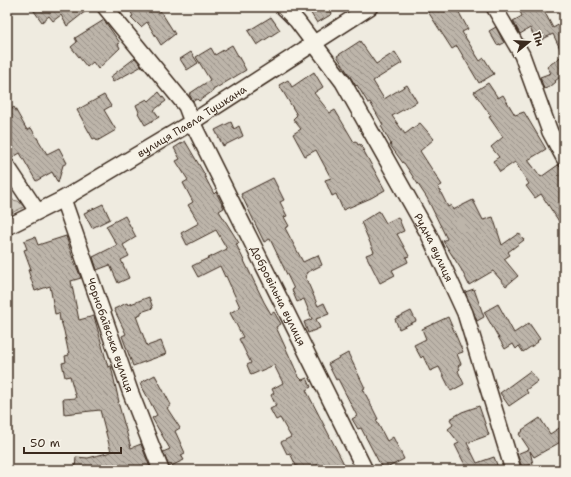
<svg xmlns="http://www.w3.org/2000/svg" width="571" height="477" font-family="'Shantell Sans',sans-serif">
  <defs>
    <pattern id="building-back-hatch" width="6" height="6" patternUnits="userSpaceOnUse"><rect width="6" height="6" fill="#bdb5aa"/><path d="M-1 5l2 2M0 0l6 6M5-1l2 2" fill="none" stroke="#9b938a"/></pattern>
  </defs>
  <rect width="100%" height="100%" fill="#efebe0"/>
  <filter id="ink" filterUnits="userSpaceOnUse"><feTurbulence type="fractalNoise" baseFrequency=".025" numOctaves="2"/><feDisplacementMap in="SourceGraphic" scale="8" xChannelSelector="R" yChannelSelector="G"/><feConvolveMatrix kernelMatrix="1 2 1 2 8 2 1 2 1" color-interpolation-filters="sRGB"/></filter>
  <g filter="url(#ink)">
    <path fill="#d1cbc0" stroke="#867a6f" d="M7,199L18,201L24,207L7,215Z"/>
    <path fill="url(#building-back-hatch)" stroke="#3b2a1e" d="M31,7H91L67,26L61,15L53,21L49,16L42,22Z
      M128,7H158L175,34L161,45L147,22L141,27L131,17L133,16Z
      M307,7H328L332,14L317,23Z
      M425,7H456L468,29L462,32L480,61L484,58L494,74L479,83L457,46L452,49Z
      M518,7H542L553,28L560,24L564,33V74L555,81L556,82L550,87L544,89L540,77L551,73L547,67L563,55L553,34L537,42L530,28L520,34L513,21L522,16Z
      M271,17L280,30L257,45L248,31Z
      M104,20L120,43L118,44L120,48L98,69L93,62L87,67L71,47L77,42L75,38Z
      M496,27L504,43L500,45V44L497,45L489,31Z
      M360,41L376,64L395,52L402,63L373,81L384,99L407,85L417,102L392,116L405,134L420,123L434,139L420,151L442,185L438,187L448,207L451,205L453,210L473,200L483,220L493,217L502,245L519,233L524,240L508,252L510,255L504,259L518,276L506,286L493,271L469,285L461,269L443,241L447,239L427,198L404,163H403L390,145L391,144L381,126L383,125L370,102L368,103L357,85L356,86L337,56Z
      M232,45L246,70L213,90V91L199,101L197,99L193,101L189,94L210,80L196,57L211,48L215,55Z
      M191,52L198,63L187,70L180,59Z
      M135,58L142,66L113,82L110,77Z
      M314,72L323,87L314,93L330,113L335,110L354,142L356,141L358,145L360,144L385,190L371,198L343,210L336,194L332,196L325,180L331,178L316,150L305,156L293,134L301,129L293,119L297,115L279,85L288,80L292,87Z
      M488,83L498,98L503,95L515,115L524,112L546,149L528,160L541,177L558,165L564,171V191L560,194L564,200V229L541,194L535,198L526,186L529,184L515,162L500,172L493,161L499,157L491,147L503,137L489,117L491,116L474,92Z
      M159,92L166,101L154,110L159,117L145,125L138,113L139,112L136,105L147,99L149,101Z
      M104,95L111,106L104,110L116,130L97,141L95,138L93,139L77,110Z
      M14,107L27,130L31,128L47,154L59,148L67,163L63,165L58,183L52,172L36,181L20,153L12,158L7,153V112Z
      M231,122L234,129L239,126L243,136L223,146L215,130Z
      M185,141L205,175H204L214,194L216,192L224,208L219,211L239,243L236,244L264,302L271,314L274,312L281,324L276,327L299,377L302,380L307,378L311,387L306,390L345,466L337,470H322L319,464L308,470H298L290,453L287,454L281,442L291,437L280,418L276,420L270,409L276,406L271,395L274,393L272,389L283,383L274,365L251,375L247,365L251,363L239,339L243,337L230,313L240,307L226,276L225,277L220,266L198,277L192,266L227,249L216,230L187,245L181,233L199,223L188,205L193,202L183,183L188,180L176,161L180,159L174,148Z
      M273,178L284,200L280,202L287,216L284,217L289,226L285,228L303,262L318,255L322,265L306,273L307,275L305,276L318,306L324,303L329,314L316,319L320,328L308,333L304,322L312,319L304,299L297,302L292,290L294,289L270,239L264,242L241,194Z
      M103,204L110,219L92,228L84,213Z
      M379,211L386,223L398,217L404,231L397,234L409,256L406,257L408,262L392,270L395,275L380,283L366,255L374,252L361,222Z
      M125,216L136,237L123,245L129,256L121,260L129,278L118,283L110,265L97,270L93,257L117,245L106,226Z
      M66,236L75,265H76L81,278L71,281L79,320L94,316L108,367L111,366L119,402H118L131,448L141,444L151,470H75L76,457L88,458L111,452L100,410L64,414L63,399L76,398L70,376L65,377L62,363L66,362L65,356L69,355L64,331L61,321H60L59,313L55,314L50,286L35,291L28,270L31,269L24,250L27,249L24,241L35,237L38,245Z
      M474,289L484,317L477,321L465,292Z
      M149,297L153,308L141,312V314L136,316L147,346L161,341L166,354L133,366L122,336L126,334L114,309L127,303L128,305Z
      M498,304L514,333L529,323L540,339L537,341L538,342L523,352L519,346L516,349L513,344L505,349L484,312Z
      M411,311L416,321L399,329L395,319Z
      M448,317L463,352L457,354L461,364L458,366L460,369L458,371L464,384L451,391L439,367L430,371L423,356L421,358L414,345L426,339L422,329Z
      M348,353L365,388L363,389L378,419L376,420L387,441L393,437L404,459L383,470L361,428L358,429L352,419L357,416L338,379L336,380L328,364Z
      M530,371L538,381L526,390L528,393L509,406L500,393Z
      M155,375L171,405L167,408L180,428L175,431L185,453L181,455L184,460L169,467L163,452L170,449L152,418L157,415L140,383Z
      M479,406L489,435L467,443L477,463L494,457L499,470H462V469L466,467L455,445L459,443L448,429L453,425L450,419L462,412Z
      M540,418L550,434L564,425V440L534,457L530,451L533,464L522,467L517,454L529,449L519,434L523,431L522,430Z"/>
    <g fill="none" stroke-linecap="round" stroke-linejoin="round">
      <defs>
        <g id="minor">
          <path id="s1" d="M105,7L186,106L192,122L365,470"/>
          <path id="s2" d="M283,7L297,21L343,82L429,235L465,313L513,470"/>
          <path d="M494,7L522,55L550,132L564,158"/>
          <path d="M7,166L37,211"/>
          <path id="s3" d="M63,199L130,391L161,470"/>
          <path id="s4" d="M7,227L63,199L192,122L370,7"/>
        </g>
      </defs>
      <use href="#minor" stroke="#3b2a1e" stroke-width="18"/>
      <use href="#minor" stroke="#f7f3e8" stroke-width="15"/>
    </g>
  </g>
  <g text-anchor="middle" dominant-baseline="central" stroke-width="3" stroke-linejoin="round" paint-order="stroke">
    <g font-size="11" fill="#3b2a1e" stroke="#f7f3e8">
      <text stroke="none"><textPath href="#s4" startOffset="213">вулиця Павла Тушкана</textPath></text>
      <text stroke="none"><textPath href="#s2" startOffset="285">Рудна вулиця</textPath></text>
      <text stroke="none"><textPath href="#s1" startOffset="339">Добровільна вулиця</textPath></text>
      <text stroke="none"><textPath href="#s3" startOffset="144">Чорнобаївська вулиця</textPath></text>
    </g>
  </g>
  <rect width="571" height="477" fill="none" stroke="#f7f3e8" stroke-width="24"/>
  <rect x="12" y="12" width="547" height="453" fill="none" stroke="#3b2a1e" stroke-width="1.5" filter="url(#ink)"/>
  <g transform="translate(529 42) rotate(72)" stroke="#f7f3e8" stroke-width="3" paint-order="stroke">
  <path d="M0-3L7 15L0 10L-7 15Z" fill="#3b2a1e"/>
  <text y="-6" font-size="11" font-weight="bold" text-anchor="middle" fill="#3b2a1e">Пн</text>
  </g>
  <path d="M24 447v6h97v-6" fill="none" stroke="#3b2a1e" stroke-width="2"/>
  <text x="30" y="447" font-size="12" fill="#3b2a1e" stroke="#f7f3e8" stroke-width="3" paint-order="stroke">50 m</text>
</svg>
